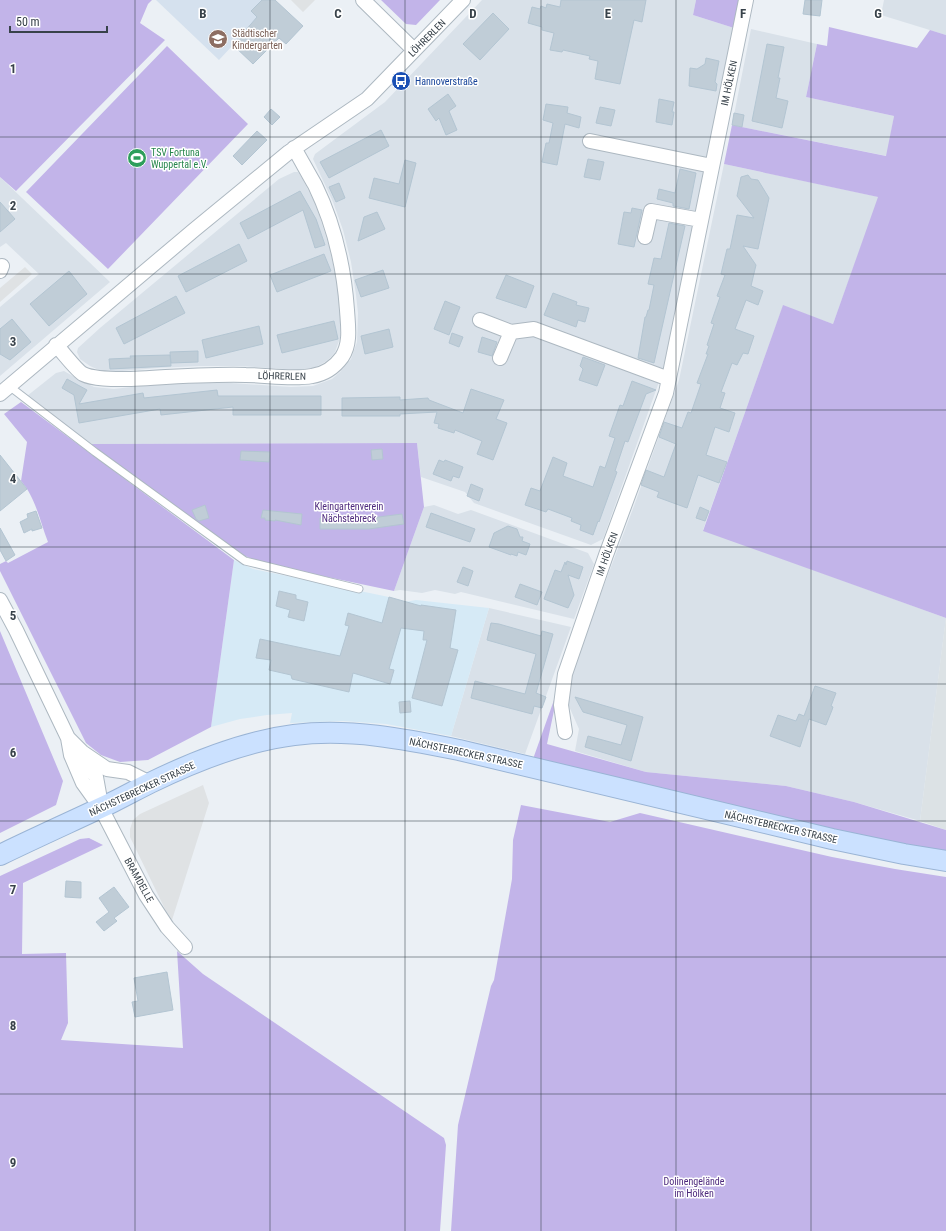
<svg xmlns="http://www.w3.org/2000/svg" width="946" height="1231" font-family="'Roboto Condensed',sans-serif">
  <rect width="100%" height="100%" fill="#ebf0f5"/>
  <path fill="#d9e1e9" d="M482,0H696L693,15L734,28L665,365L603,539L591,545L474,503L465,492L421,477L417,443L91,444L27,396L56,373L64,371L78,379L94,387L114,389L148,385L201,383H231L291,387L313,386L332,379L340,372L351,359L357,342L358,313L356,295L351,262L343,230L333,202L313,159L315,154L385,102Z
    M884,0H946V35L881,15Z
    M751,29L817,44L806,97L894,116L887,156L732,125Z
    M724,164L879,197L833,324L783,306L703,530L946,618L920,821L854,802L786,786L646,772L575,751L579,729L568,704L572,676L580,649L634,506L679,380Z
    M294,172H298L302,178L316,205L329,246L338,285L341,314L340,338L335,352L331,357L325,362L312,369L299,370L240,366H199L157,368L111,372L101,371L90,366L80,359L77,352L78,348L100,328L279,179Z
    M0,177L110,282L0,376V307L39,274L6,243L0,247Z
    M434,505L458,514L471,510L588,553L594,564L574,619L461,592L455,594L435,590L422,593L400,590L394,591L424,507Z
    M489,608L571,627L525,754L451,736Z"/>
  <path fill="#d6eaf6" d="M234,560L253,569L389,597L405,602L416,600L489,608L451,736L386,724L343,721L290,723L292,713L267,715L240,719L211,727Z"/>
  <path fill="#dce2e5" d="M946,617V830L920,821Z"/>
  <path fill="#d5e1ee" d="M156,0H262L251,11L258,18L219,60Z"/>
  <path fill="#c2b4e9" d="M0,0H152L148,4L140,23L165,40L16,191L0,177Z
    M381,0H440L416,25L406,24Z
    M696,0H739L734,28L693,15Z
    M829,27L917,48L930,30L946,35V618L703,531L783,305L833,324L878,197L724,164L732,125L886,156L894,116L806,97L817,44L827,46Z
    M167,46L248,124L108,269L26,192Z
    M21,402L234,560L211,727L148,760L120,762L101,755L86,743L0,571V564L6,561L8,563L48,542C40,522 36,498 21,481L27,442L4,414Z
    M417,443L424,507L394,591L261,563L243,555L223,544L91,444Z
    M0,631L63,781L56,805L0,833Z
    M554,700L556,701L547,744L646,772L786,786L854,802L946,830V853L840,833L533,759Z
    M521,805L610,822L640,813L832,857L895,869L946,877V1231H451L458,1125L491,986L494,980L512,879L513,840Z
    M89,838L103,845L23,883L22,954L66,953L68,1023L61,1040L183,1048L177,951L203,974L444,1138L446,1145L440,1231H0V876L80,839Z"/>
  <path fill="#dfe2e4" d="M291,0H315L303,12Z
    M25,267L32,274L0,302V288Z
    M203,785L209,803L172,920L165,909L130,837V829L133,820L140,814Z"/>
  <path fill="#c0cdd7" stroke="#b3c5d2" d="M262,0H275L303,26L286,44L279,38L253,64L233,45L257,17L251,11Z
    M561,0H646L642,22L634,20L620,84L595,79L598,61L589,59L590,56L563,50L562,52L550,50L554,33L542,30V27L528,23L532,7L540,9L541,6L546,8L547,4L560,7Z
    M805,0H822L820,16L803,14Z
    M493,13L509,29L480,60L463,44Z
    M767,44L784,47L778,78H780L776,98L788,101L782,128L752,121Z
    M706,58L719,61L715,82L717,84L716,91L689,86L690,68L697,69L705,64Z
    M448,94L456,106L449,111L457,130L446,135L439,118L436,121L428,109Z
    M659,99L674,102L672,112H674L672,125L656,122Z
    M546,104L568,107L567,113L581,117L579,128L565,124L557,165L542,162L546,143H549L553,123L543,120Z
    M600,107L615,110L611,126L596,123Z
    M271,109L280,117L272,125L264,117Z
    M734,113L744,115L742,127L732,125Z
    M381,130L389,146L329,178L320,162Z
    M257,131L267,140L242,165L233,156Z
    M588,159L604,162L600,180L584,177Z
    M405,160L416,163L405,207L369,198L374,178L399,184Z
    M680,169L696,173L689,209L673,206V203L657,199L659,189L675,193Z
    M748,175L751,179L758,180L769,198L758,249L743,246L756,265L751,286L763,291L758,305L746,300L735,329L754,336L748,354L743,353L737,365L732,363L721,392L725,393L720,408L735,413L729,432L715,427L706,455L727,462L719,483L698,475L687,508L657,497L659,492L641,485L646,470L664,477L676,444L659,437L664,422L682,428L688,412L691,413L701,384L697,383L708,354H706L709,346L707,345L714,324L711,323L720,297L717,296L725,275L721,274L727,249H730L737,215L754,218L737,196L741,177Z
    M339,183L345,198L336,202L329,187Z
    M300,191L316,219L325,245L315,248L303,210L248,239L240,223Z
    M0,202L15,219L0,232Z
    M632,208L642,210L634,247L618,244L624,212L631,213Z
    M377,212L385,229L358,241L364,217Z
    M669,223L685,226L654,363L638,358L645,317H646L648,310H649L654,285L648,284L654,258L661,259Z
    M239,244L247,261L186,292L178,276Z
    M324,254L331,271L277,292L270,275Z
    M383,270L389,288L361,297L355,280Z
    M69,271L87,294L49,326L30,304Z
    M506,275L534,286L526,308L496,298Z
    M553,293L577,302L576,305L589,308L585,322L578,320L576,327L544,315Z
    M176,296L185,313L124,344L116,328Z
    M445,301L460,307L449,335L434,329Z
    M12,319L31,342L10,360L0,354V329Z
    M334,321L338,339L282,353L277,335Z
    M259,326L263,344L206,358L202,340Z
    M389,329L393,347L365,354L361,336Z
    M452,333L463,337L459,347L449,343Z
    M482,337L497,342L492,356L478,352Z
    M198,351V362L171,363L170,352Z
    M170,355L171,366L110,369L109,359L131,358L130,356Z
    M583,357L605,365L597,386L579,380L583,369L580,366Z
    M67,379L87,390L79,404L143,393L144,398L217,390L218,396H321V415H233V407L161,415L160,409L79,423L74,395L62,388Z
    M632,381L656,390L646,394L628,442L625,441L615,471L617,472L599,522L598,521L593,535L580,530L581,525L571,521L572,518L548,509L546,512L525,505L531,488L540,491L553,457L567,463L563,476L593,487L600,466L605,468L615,438L609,436L620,405L623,406Z
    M471,389L504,400L496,419L507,423L493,460L477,454L482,441L455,430L454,433L438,428L439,424L434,423L437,412L400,414V416H342V398L400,397V400L428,398L429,400L463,413Z
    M382,449L383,459L372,460L371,450Z
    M241,451L270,452L269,462L240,460Z
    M0,455L27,489L0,511Z
    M439,460L444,462L445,460L463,467L459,478L453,476L451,481L433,474Z
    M471,484L483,489L479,501L467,496Z
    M205,505L209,518L199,521L196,519L192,510Z
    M700,507L709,511L705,521L696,518Z
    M263,510L302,514L301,525L275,520V521L265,520V518H261Z
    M36,511L42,528L32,531V529L24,533L20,522L28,518L27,514Z
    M431,513L475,529L470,542L426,527Z
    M402,514L404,524L369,529H320V518H355V520Z
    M508,526L517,529L520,537H523L522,541L530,544L526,555L518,552L517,556L511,554V555L489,547L494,533Z
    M0,528L15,555L6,561L0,550Z
    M567,561L583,567L579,579L568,575L574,595L568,608L544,599L555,570L561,572L565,562L566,565Z
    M463,567L473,571L468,586L457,582Z
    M520,584L542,592L537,605L515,597Z
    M279,591L296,595V599L308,602L304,621L288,617L290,610L276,606Z
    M389,597L421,606V605L456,610L450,648L458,650L442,706L412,698L427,640H423L424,631L401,628L389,669L394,670L390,684L353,673L349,692L292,679L291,675L269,670L271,660L256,658L260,639L340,656L349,626L345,625L348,613L382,623Z
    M491,623L499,624L541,636L542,631L553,634L536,693L546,697L542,708L534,706L532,714L471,698L475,681L525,694L536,654L487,640Z
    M815,686L836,693L831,706L833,707L832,710L826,725L809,719L800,747L770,736L778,715L796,721L799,714L804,716Z
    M575,697L643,717L631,761L585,747L588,736L621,745L627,725L583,712Z
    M410,701L411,712L400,713L399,702Z
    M66,881L81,882V898L65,897Z
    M114,887L129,907L114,918L117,921L104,931L96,922L109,912L99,898Z
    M167,972L173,1010L135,1017L132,1002L138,1001L134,978Z"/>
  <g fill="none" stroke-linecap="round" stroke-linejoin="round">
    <defs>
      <path id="service" d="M9,386L95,452L245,561L359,589"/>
      <path id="minor" d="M363,0L414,50
        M590,141L712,166
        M645,237L651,211L701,220
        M0,271L2,266
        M480,320L511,332L534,329L669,379
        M56,345C62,351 77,371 83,374C95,380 118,379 131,379C169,377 207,374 246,375C267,375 291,380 312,376C325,374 334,368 342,357C351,343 348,326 347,310C344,267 334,224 315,185C308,173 301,160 294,148
        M500,358L511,332
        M0,394L194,230L289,152L367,99L463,0
        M0,600L16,630L68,738L71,755L83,783L101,808L146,895L167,927L185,947
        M565,732L561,705L565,674L606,555L666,393L746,0
        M68,738L82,752L107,769L128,772L150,783
        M84,756L96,777L101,805"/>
      <path id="secondary" d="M0,855C37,837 75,820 113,802C125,796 138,789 150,783C193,762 246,741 294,735C349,728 405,739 459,750L832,839L904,854L946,861"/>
    </defs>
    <use href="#service" stroke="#adb8c1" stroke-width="9"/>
    <use href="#minor" stroke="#adb8c1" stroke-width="16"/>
    <use href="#secondary" stroke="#9ab4d5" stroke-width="22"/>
    <use href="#service" stroke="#fff" stroke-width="7"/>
    <use href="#minor" stroke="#fff" stroke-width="14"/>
    <use href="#secondary" stroke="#cbe1ff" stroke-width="20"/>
  </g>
  <path fill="none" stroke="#38424a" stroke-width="1" stroke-opacity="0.55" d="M135,0V1231M270,0V1231M405,0V1231M541,0V1231M676,0V1231M811,0V1231M0,137H946M0,274H946M0,410H946M0,547H946M0,684H946M0,821H946M0,957H946M0,1094H946"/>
  <defs>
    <symbol id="school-disc" viewBox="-11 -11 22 22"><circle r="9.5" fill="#8d6e63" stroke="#fff"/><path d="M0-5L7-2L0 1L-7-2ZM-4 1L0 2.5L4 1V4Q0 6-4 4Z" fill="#fff"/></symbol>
    <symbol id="bus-disc" viewBox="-11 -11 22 22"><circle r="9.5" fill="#1a4fb4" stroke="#fff"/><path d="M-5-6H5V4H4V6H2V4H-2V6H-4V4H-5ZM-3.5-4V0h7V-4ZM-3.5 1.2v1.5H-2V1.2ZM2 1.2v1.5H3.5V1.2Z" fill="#fff"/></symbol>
    <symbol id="stadium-disc" viewBox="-11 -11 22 22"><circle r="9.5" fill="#2e9e5b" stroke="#fff"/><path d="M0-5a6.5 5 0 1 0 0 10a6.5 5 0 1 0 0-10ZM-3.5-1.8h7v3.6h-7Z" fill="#fff"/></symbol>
  </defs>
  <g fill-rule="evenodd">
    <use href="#school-disc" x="207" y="28" width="22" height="22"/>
    <use href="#bus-disc" x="390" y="70" width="22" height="22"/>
    <use href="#stadium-disc" x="126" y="147" width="22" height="22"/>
  </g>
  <g text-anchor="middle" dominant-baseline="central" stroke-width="3" stroke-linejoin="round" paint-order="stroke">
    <g font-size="10" fill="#785e54" stroke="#fff" text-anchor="start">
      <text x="232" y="33">Städtischer<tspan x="232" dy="12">Kindergarten</tspan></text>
    </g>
    <g font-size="10" fill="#38424a" stroke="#fff">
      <text transform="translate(427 38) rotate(-45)">LÖHRERLEN</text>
      <text transform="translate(729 83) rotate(-78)">IM HÖLKEN</text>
      <text transform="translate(282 376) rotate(1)">LÖHRERLEN</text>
      <text transform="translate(607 554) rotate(-70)">IM HÖLKEN</text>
      <text transform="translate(466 753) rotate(12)">NÄCHSTEBRECKER STRASSE</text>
      <text transform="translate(142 789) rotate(-25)">NÄCHSTEBRECKER STRASSE</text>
      <text transform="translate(781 827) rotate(13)">NÄCHSTEBRECKER STRASSE</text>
      <text transform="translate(139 880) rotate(61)">BRAMDELLE</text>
    </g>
    <g font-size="10" fill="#164399" stroke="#fff" text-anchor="start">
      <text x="415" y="81">Hannoverstraße</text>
    </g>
    <g font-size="10" fill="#27864d" stroke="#fff" text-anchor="start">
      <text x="151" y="152">TSV Fortuna<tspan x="151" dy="12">Wuppertal e.V.</tspan></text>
    </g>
    <g font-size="10" fill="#4e2a7d" stroke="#fff">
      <text x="349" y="506">Kleingartenverein<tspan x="349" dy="12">Nächstebreck</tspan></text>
      <text x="694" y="1181">Dolinengelände<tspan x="694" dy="12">im Hölken</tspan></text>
    </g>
  </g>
  <g font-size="13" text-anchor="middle" font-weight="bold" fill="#38424a" stroke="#fff" stroke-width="3" stroke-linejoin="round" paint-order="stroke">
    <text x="203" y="18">B</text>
    <text x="338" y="18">C</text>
    <text x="473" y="18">D</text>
    <text x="608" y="18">E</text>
    <text x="743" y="18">F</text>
    <text x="878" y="18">G</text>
    <text x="13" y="73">1</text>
    <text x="13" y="210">2</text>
    <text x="13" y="346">3</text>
    <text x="13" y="483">4</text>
    <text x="13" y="620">5</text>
    <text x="13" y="757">6</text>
    <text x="13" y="894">7</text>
    <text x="13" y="1030">8</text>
    <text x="13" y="1167">9</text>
  </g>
  <path d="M10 26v6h97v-6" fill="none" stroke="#38424a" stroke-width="2"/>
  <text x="16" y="26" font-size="12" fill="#38424a" stroke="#ffffff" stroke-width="3" paint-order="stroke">50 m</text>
</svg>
